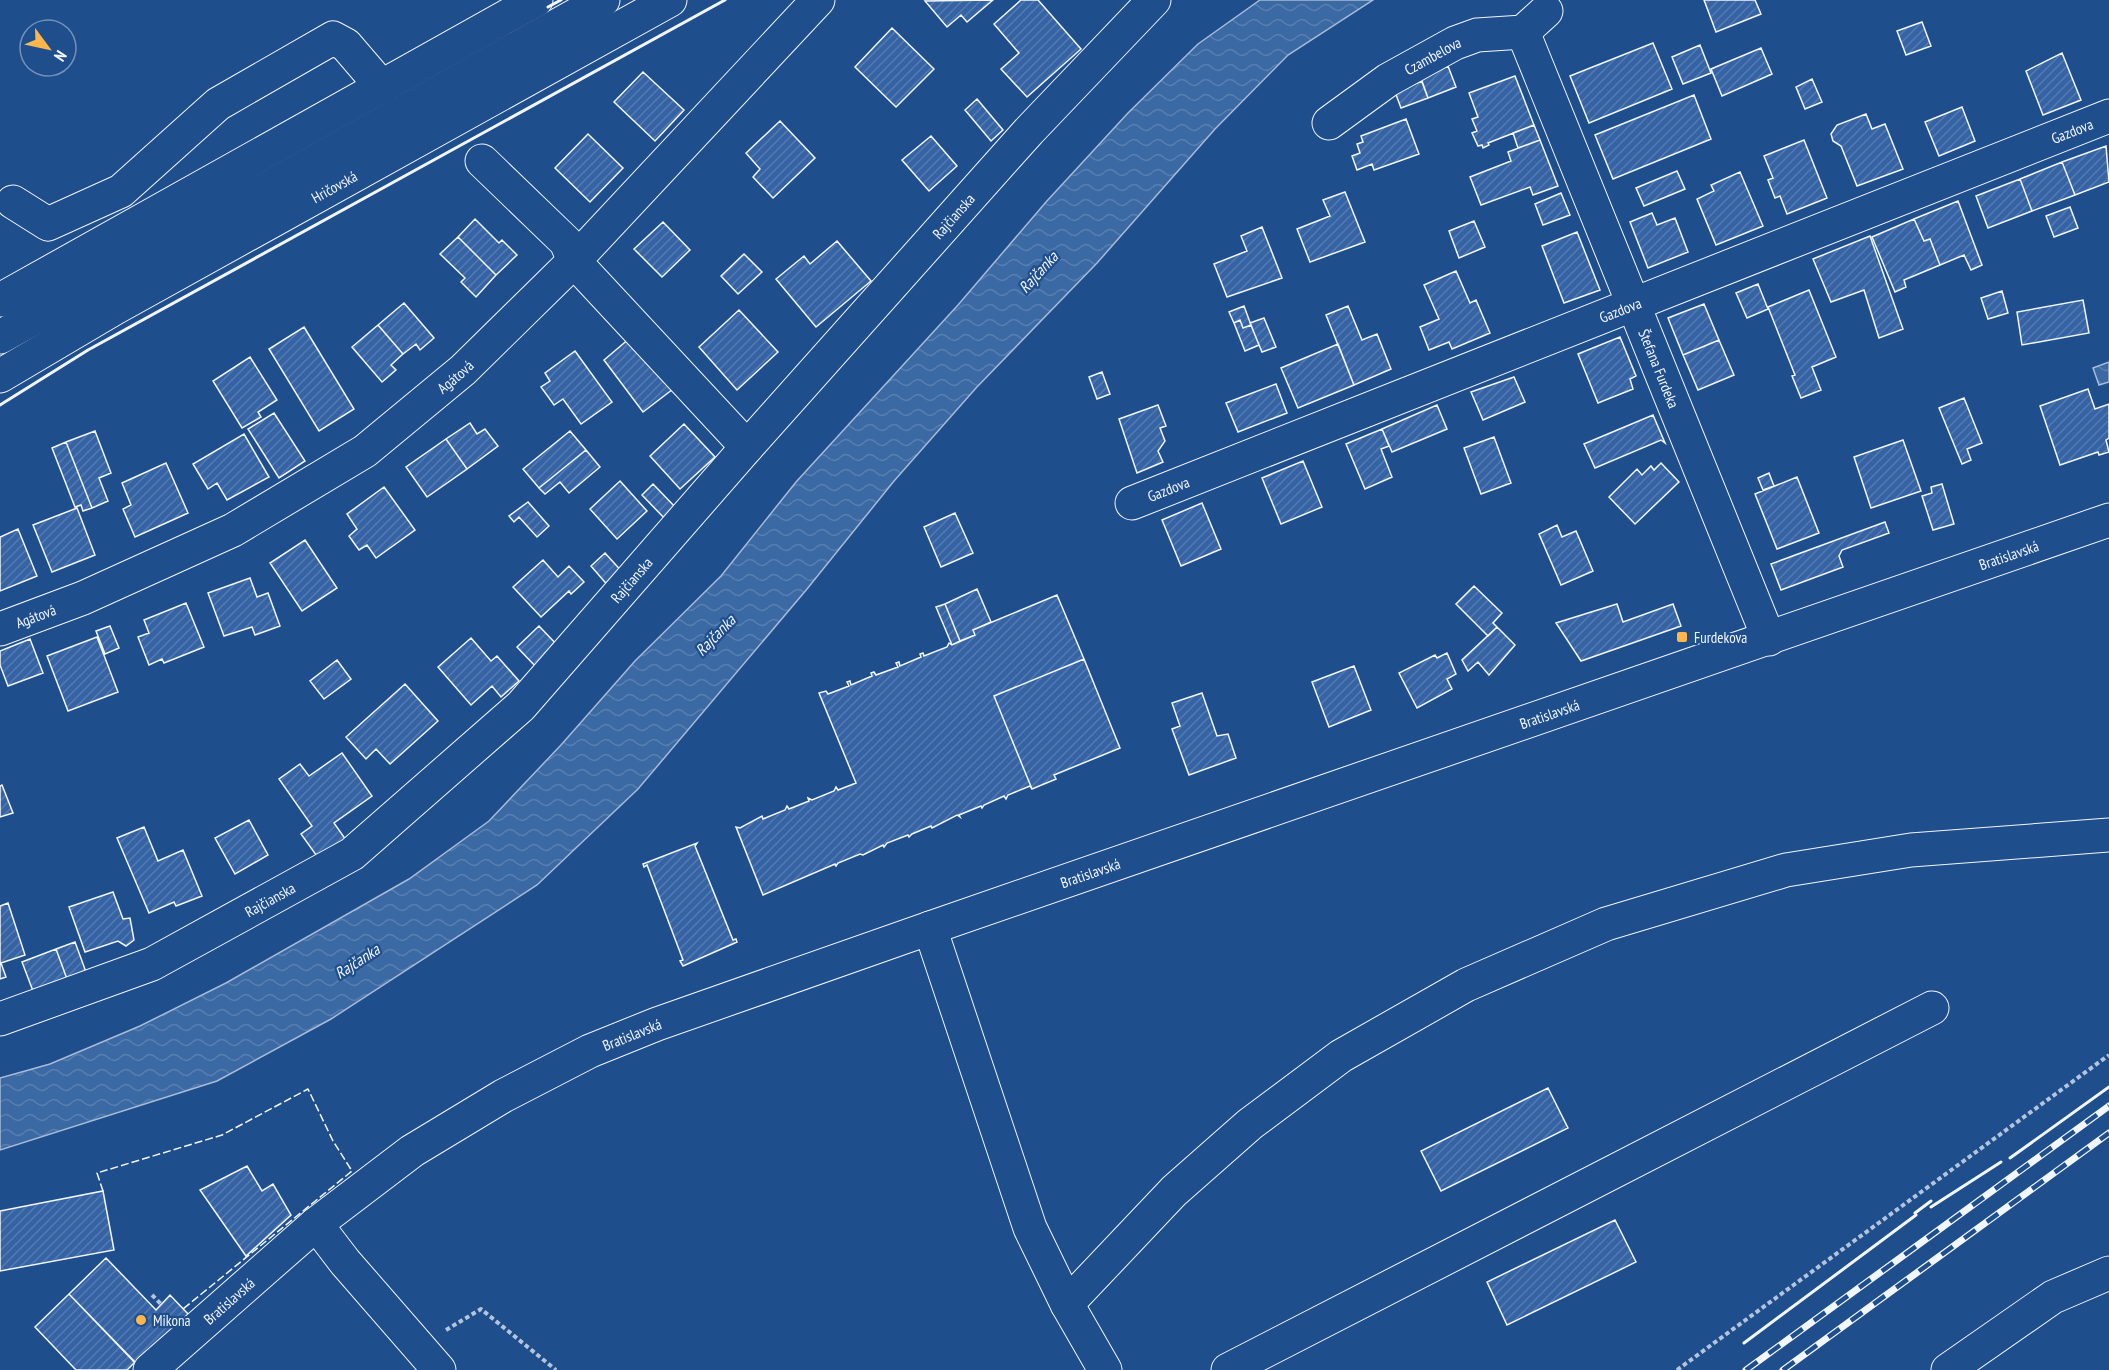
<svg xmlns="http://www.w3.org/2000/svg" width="2109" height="1370" font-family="'PT Sans Narrow',sans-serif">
  <defs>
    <pattern id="water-waves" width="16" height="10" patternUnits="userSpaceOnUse" patternTransform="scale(1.5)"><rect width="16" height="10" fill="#3b69a3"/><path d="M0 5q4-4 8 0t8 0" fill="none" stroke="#587fb1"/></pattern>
    <pattern id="building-hatch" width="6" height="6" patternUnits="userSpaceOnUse" patternTransform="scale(1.5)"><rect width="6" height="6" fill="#3563a3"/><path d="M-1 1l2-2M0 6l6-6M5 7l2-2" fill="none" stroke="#537ab1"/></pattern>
  </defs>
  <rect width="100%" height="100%" fill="#1f4e8c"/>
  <path fill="url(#water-waves)" stroke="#a8bbd7" stroke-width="1.5" d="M1260,0H1373L1288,55L1215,129L1097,263L976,388L894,481L807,589L638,789L537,885L331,1019L217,1081L0,1150V1078L50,1064L140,1026L226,983L409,879L489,821L561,745L635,661L721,576L796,482L958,305L1046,202L1128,113L1198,44Z
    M2109,362V382L2099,385L2093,368Z"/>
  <path fill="url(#building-hatch)" stroke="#f2f6ff" stroke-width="1.5" d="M993,0L967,22L961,15L947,27L925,1Z
    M1021,0H1038L1081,49L1027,97L1001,69L1019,53L994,24Z
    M1704,0H1755L1761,14L1716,32Z
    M1922,22L1931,46L1906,55L1897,31Z
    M892,28L934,69L896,107L855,67Z
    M1653,43L1672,89L1589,123L1570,76Z
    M1700,45L1711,73L1683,84L1672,57Z
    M1761,48L1772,74L1722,96L1711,69Z
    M2062,53L2081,100L2043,115L2026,71Z
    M1448,66L1456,87L1428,98L1420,77Z
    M643,72L684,110L655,141L614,102Z
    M1515,76L1534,125L1488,143L1489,145L1483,148L1482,145L1478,146L1472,133L1477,131L1472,119L1478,117L1469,93Z
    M1812,79L1822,102L1805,109L1796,87Z
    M1422,81L1428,98L1401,108L1395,92Z
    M1694,95L1711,139L1613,179L1595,135Z
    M977,99L1003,130L991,141L965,110Z
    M1962,107L1975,141L1939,156L1925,122Z
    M1866,114L1872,129L1885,124L1903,169L1857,186L1841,146L1833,141L1831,134L1837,125Z
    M1406,119L1419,154L1374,170L1372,164L1357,170L1352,156L1360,153L1357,144L1363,142L1361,136Z
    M780,121L815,158L773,198L753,177L760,169L746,153Z
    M1534,125L1540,140L1518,148L1513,133Z
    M588,134L623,168L590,202L555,168Z
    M931,136L957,166L929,191L902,160Z
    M1540,140L1558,186L1533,195L1530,187L1481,205L1470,177L1511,161L1508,152Z
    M1804,140L1827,198L1787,214L1780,196L1775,198L1768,180L1773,178L1764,156Z
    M2106,146L2109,182L2075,195L2062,162Z
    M2062,162L2075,195L2032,211L2020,179Z
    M1677,171L1685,189L1644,206L1636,188Z
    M1740,172L1763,226L1716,245L1697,199L1714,191L1711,185Z
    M2020,179L2032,211L1988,228L1976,196Z
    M1345,192L1365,242L1310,262L1297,229L1330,216L1323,200Z
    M1561,193L1570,215L1543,225L1535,204Z
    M1958,201L1982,265L1971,270L1964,255L1940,265L1930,239L1924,241L1914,219Z
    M2070,207L2078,228L2054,237L2046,216Z
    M1652,213L1657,225L1675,218L1688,252L1648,268L1630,222Z
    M475,219L499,243L502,240L517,255L496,275L458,237Z
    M1914,219L1924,241L1930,239L1940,265L1904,280L1906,287L1895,292L1872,237Z
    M1474,221L1485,247L1459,258L1449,231Z
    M663,222L690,250L662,277L634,249Z
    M1262,227L1282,278L1227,297L1214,264L1247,251L1241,236Z
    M1577,232L1600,290L1564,303L1542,246Z
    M1870,236L1903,329L1879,338L1864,290L1831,302L1813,259Z
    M458,237L496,275L476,297L461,282L465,278L440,254Z
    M837,241L871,281L816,327L776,279L804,256L810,264Z
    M744,254L762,272L738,294L721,276Z
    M1456,271L1470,303L1476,300L1490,333L1452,349L1449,342L1429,350L1420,327L1439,319L1424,285Z
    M1758,284L1768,309L1747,318L1736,293Z
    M1809,290L1836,357L1812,367L1821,390L1801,398L1792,376L1795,375L1768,307Z
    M2002,291L2008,313L1988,319L1981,298Z
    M2083,300L2089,333L2022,345L2017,312Z
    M404,303L434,338L420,350L416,344L403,354L378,325Z
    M1704,304L1719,340L1683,355L1668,318Z
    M1244,306L1251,325L1243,328L1240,320L1234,323L1229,312Z
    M1348,306L1362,340L1377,334L1391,369L1354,385L1326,315Z
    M739,310L778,352L737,390L699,347Z
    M1264,318L1276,347L1262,352L1250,323Z
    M1240,320L1243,328L1251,325L1259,345L1245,351L1234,323Z
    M378,325L403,354L391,365L396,370L382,382L352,347Z
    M304,327L354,409L319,431L269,349Z
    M1620,337L1636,376L1630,379L1633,389L1598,403L1578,354Z
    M630,338L677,386L643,412L604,360Z
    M1719,340L1734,375L1698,390L1683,355Z
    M1338,344L1354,385L1298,408L1281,368Z
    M575,351L612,402L581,424L563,399L554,405L541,387L550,381L545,373Z
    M250,357L277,400L258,412L261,417L242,428L213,381Z
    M1102,372L1110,394L1097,399L1089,377Z
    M1514,377L1525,402L1483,420L1471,392Z
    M1276,384L1287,413L1238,432L1226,403Z
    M2088,389L2095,409L2109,404V438L2106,440L2109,452L2099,455L2098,452L2060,465L2040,406Z
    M1964,398L1982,443L1967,449L1971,460L1962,464L1939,408Z
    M1158,405L1166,426L1160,428L1165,441L1158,451L1163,462L1137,473L1119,419Z
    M1437,405L1447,429L1392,452L1382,429Z
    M274,413L305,461L279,478L248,429Z
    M1653,415L1665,443L1661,440L1595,468L1584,444Z
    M470,423L477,434L485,429L498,446L467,469L446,439Z
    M684,424L715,457L680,489L650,456Z
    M1382,429L1389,446L1381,449L1392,477L1365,489L1346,444Z
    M95,431L111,473L99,478L108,501L92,508L66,442Z
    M570,431L586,450L539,488L523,469Z
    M244,434L269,477L227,500L217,483L208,489L193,464Z
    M1494,437L1511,483L1481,494L1464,448Z
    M446,439L467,469L427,497L406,467Z
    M1903,440L1921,491L1871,508L1854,457Z
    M66,442L92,508L83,511L81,505L75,507L52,448Z
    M586,450L600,467L569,493L560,482L545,494L539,488Z
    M1303,461L1322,507L1281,524L1262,478Z
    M166,463L188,513L135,537L123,509L131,505L122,483Z
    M1661,463L1679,482L1635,524L1609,497L1637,469L1642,475L1651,466L1654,470Z
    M1769,473L1774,486L1763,490L1758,478Z
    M1797,477L1819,533L1777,549L1755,494Z
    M620,481L647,511L617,539L590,509Z
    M653,484L678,510L667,521L642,495Z
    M1942,484L1954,524L1933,530L1922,496L1932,493L1931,487Z
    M384,487L415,530L376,558L367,545L359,550L349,536L357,529L347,514Z
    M528,502L549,526L537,537L519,517L514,522L509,516Z
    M1202,503L1221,549L1181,566L1162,520Z
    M77,508L95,555L52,572L33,525Z
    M955,513L973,553L941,567L924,527Z
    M1885,522L1889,533L1842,550L1839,556L1843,567L1781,590L1771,564Z
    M1557,525L1562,537L1576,531L1593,571L1561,585L1539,534Z
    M18,529L37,576L0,591V537Z
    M305,540L337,588L302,611L270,563Z
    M605,553L625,575L610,588L591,566Z
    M543,560L558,577L569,566L584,582L571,594L569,591L541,617L513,587Z
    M250,578L257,597L268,593L280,626L255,635L252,627L224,636L208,593Z
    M1474,586L1502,613L1493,623L1497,627L1488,636L1456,604Z
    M977,589L991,622L973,630L975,635L960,641L945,604Z
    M1057,595L1084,659L994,696L1032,789L1030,786L1008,795L1006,799L1004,796L984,805L982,808L981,806L959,815L960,817L957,815L932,828L931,826L912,834L909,837L908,835L887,843L884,847L883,845L863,855L860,854L838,863L836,866L835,864L763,895L736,827L740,828L762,816L763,819L785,810L787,806L789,809L809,801L808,798L812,800L834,791L836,787L838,790L856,783L819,693L826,691L828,694L849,686L847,682L850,681L851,685L872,676L871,673L874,672L876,675L898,667L896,663L899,662L900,666L921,657L920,654L923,653L924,656L947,647L949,643L952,645L975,635L973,630Z
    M186,603L204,647L164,663L162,659L149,665L138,637L149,633L144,620Z
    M945,604L960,641L952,645L936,607Z
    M1617,604L1623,622L1673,604L1681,626L1581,661L1556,623Z
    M110,626L119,648L105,654L96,631Z
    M539,626L559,647L537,668L517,647Z
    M1497,627L1515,645L1489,675L1478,662L1468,671L1462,660Z
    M97,637L118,692L68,711L47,656Z
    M471,638L491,661L497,656L519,681L501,697L492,686L471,705L438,667Z
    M30,639L43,673L8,686L0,665V651Z
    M1447,653L1456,674L1447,679L1452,689L1417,708L1399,673L1435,655L1437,658Z
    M1084,659L1120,748L1054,775L1056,779L1032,789L994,696Z
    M337,660L351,679L324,699L310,681Z
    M1354,666L1371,710L1329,727L1312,682Z
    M405,684L438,721L390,764L376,749L366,759L346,737Z
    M1202,693L1217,736L1228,734L1236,758L1189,775L1172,729L1180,726L1172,703Z
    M342,753L372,796L334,823L346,840L319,859L301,834L312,826L279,779L300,764L309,776Z
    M2,785L13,813L0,817V786Z
    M249,820L268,855L235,874L215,838Z
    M144,827L158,861L183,850L202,896L176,906L174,902L149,913L117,838Z
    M697,843L695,846L733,940L736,939L737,942L683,966L680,961L683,960L647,865L644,867L643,864Z
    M113,892L123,919L130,918L134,940L126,946L118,941L85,952L69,907Z
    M8,903L25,955L1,963L6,977L0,979V906Z
    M75,942L86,972L67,979L56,949Z
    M56,949L67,979L33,991L22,962Z
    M1548,1088L1568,1128L1441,1191L1421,1151Z
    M247,1166L262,1191L273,1184L291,1215L246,1256L200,1190Z
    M103,1191L114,1250L0,1271V1211Z
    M1615,1220L1636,1262L1507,1325L1487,1282Z
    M106,1258L156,1310L170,1295L189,1315L137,1365L69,1294Z
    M69,1294L135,1362L127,1370H76L35,1327Z"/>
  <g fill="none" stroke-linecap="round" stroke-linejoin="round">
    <defs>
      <g id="minor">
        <path id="s1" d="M1523,32L1769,639"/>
        <path id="s2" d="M1329,123L1388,80L1455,43L1477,35L1523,32L1546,11"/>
        <path d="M482,161L566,242L574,261L747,447"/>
        <path d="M13,202L48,224L121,191L218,104L333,38L346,45L382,87"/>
        <path d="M0,300L536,0"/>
        <path id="s3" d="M1132,503L2109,116"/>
        <path id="s4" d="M0,629L83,598L233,530L365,451L463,370L574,261L818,0"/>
        <path d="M930,928L1030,1228L1067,1304L1105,1370"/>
        <path id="s5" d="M0,1019L152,964L352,854L521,706L747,447L1029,131L1154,0"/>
        <path d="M316,1224L345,1262L439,1370"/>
        <path d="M1067,1304L1174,1191L1250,1124L1341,1056L1466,985L1606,924L1786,870L1911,850L2109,835"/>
        <path id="s6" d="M150,1370L316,1224L412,1151L503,1096L590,1051L657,1024L930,928L2109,520"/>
        <path d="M1228,1370L1932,1008"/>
        <path d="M1948,1370L2053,1297L2109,1273"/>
      </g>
      <g id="major">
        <path d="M0,337L603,0"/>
        <path id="s7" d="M0,376L115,308L670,0"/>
      </g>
    </defs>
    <use href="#minor" stroke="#f2f6ff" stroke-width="35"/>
    <use href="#major" stroke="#f2f6ff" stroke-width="35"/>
    <path stroke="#b3c4dc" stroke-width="4" stroke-dasharray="4.5 3" stroke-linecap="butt" d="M152,1295L161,1304
      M446,1330L481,1309L556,1370
      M1677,1370L2109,1055"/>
    <use href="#minor" stroke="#1f4e8c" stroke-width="33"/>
    <use href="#major" stroke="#1f4e8c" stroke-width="33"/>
    <defs>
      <path id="rail" d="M1746,1370L2109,1106
        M1783,1370L2109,1133"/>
    </defs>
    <use href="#rail" stroke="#f2f6ff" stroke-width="7"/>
    <use href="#rail" stroke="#1f4e8c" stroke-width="4.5" stroke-dasharray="14" stroke-linecap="butt"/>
    <path stroke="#f2f6ff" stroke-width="1.5" stroke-dasharray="8 3" stroke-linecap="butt" d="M103,1191L97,1173L222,1135L308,1089L333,1141L352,1171L183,1309"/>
    <path stroke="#f2f6ff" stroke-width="3" d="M548,7L561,0
      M0,405L88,350L725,0
      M2010,1158L2109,1087
      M1931,1207L2001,1162
      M1915,1213L1931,1201
      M1744,1343L1916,1215"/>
  </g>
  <g fill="#ffb74d" stroke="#1f4e8c" stroke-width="2">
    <rect x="1676" y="631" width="12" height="12" rx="3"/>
    <circle cx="141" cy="1320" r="6"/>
  </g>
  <g text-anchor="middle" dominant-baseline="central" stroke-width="4.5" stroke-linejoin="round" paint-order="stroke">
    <g font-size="15" fill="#f2f6ff" stroke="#1f4e8c">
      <text stroke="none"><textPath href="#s2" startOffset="124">Czambelova</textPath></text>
      <text stroke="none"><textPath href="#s3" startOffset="1011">Gazdova</textPath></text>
      <text stroke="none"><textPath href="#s7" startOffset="384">Hričovská</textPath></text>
      <text stroke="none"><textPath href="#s5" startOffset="1268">Rajčianska</textPath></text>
      <text stroke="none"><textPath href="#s3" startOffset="525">Gazdova</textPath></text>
      <text stroke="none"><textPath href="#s1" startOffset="363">Štefana Furdeka</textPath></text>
      <text stroke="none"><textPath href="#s4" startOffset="524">Agátová</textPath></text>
      <text stroke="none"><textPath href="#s3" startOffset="39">Gazdova</textPath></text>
      <text stroke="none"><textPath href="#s6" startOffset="2049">Bratislavská</textPath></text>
      <text stroke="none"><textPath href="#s5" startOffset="782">Rajčianska</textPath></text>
      <text stroke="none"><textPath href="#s4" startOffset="38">Agátová</textPath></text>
      <text stroke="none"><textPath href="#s6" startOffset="1563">Bratislavská</textPath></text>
      <text stroke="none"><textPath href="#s6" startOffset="1077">Bratislavská</textPath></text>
      <text stroke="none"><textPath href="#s5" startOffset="296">Rajčianska</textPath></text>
      <text stroke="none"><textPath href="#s6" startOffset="591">Bratislavská</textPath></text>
      <text stroke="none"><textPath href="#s6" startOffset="105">Bratislavská</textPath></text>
    </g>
    <g font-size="15" fill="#f2f6ff" stroke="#1f4e8c" text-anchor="start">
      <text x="1694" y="637">Furdekova</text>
      <text x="153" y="1320">Mikona</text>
    </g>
    <g font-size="16" font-style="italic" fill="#f2f6ff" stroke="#1f4e8c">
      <text transform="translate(1038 272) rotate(-48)">Rajčanka</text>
      <text transform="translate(715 635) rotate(-46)">Rajčanka</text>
      <text transform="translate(357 961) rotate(-33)">Rajčanka</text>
    </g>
  </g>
  <g transform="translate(48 48) rotate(123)"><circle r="28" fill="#1f4e8c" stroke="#7391ba" stroke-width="1.5"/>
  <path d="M0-4.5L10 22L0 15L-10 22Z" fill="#ffb74d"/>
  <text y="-9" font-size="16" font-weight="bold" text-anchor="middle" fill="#f2f6ff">N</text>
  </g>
</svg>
